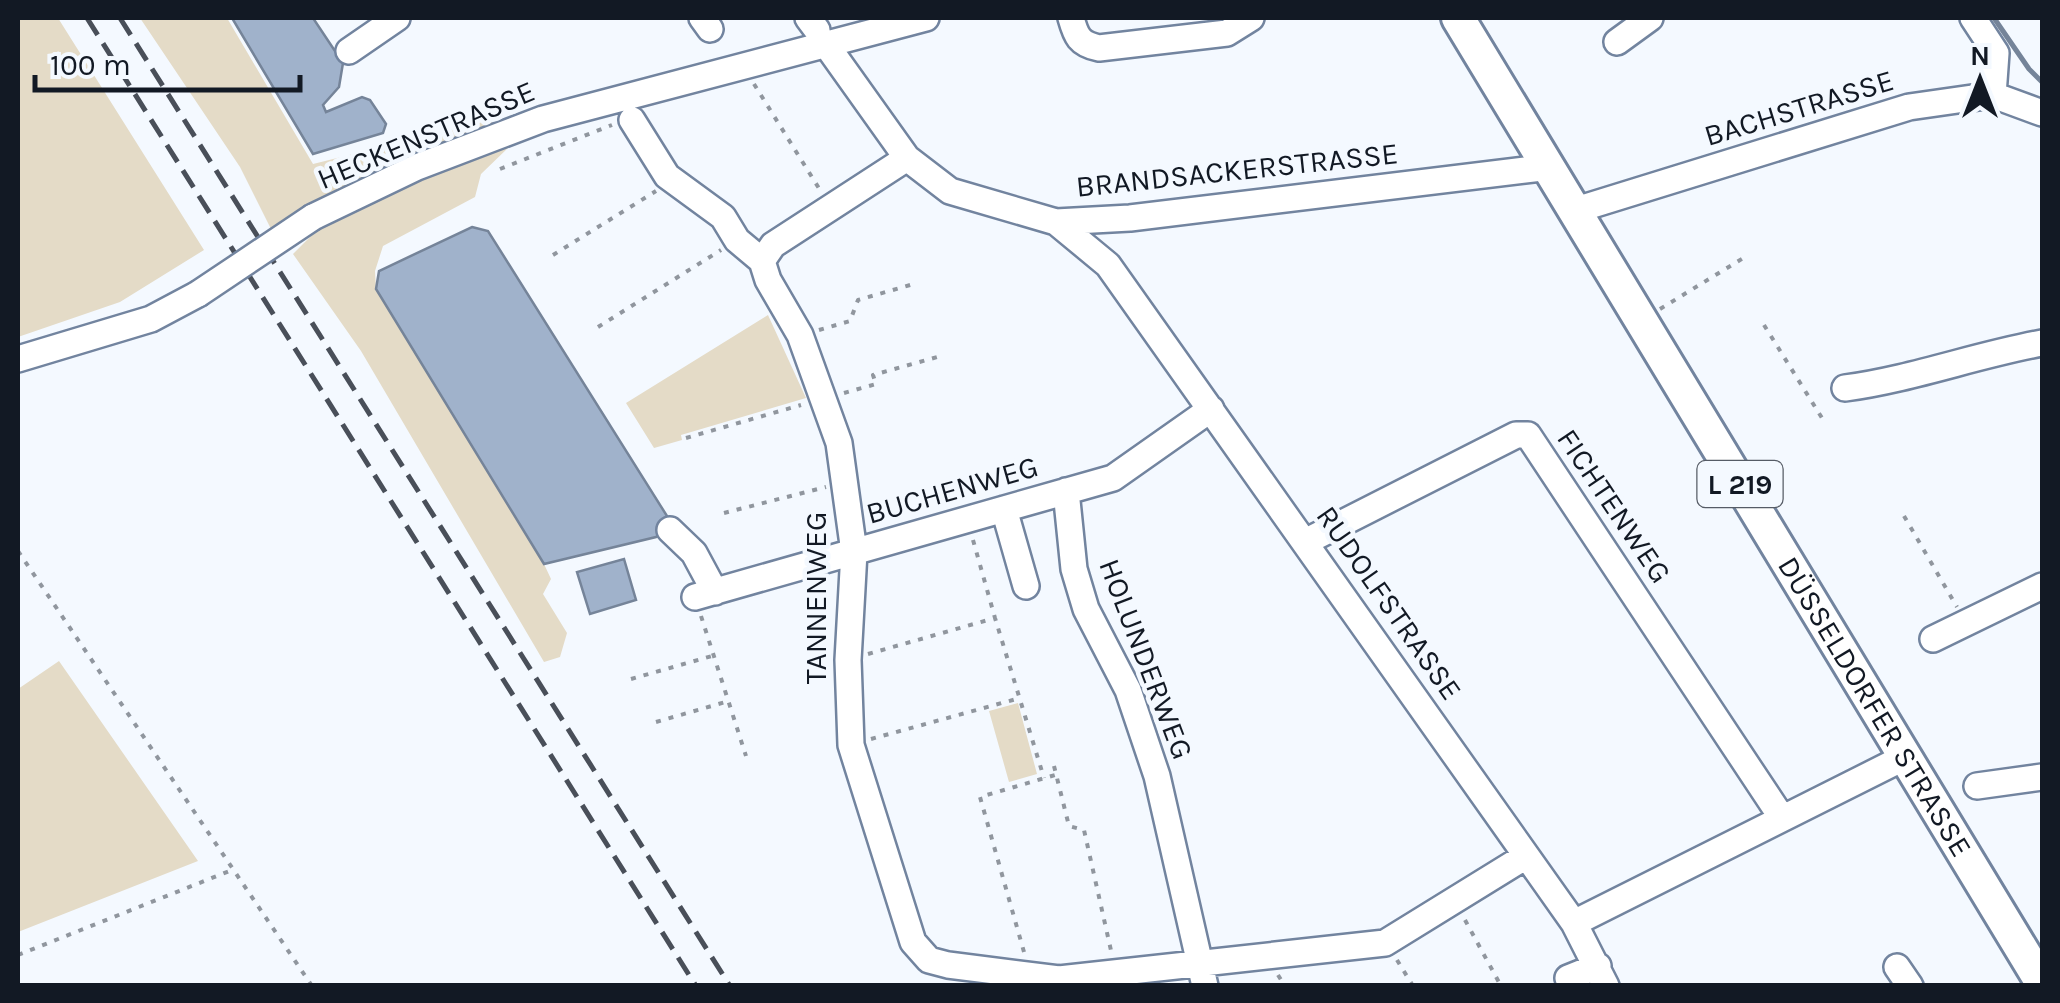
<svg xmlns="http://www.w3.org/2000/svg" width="2060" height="1003" font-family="Karla,sans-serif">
  <rect width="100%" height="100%" fill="#f4f9ff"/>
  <path fill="#e4dbc7" d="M18,18H58L204,250L120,302L18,337Z
    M140,18H227L313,164L490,120L509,147L481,174L475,197L383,246L375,271L376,289L544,564L551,579L543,594L567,633L560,657L544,662L361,351L293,254L319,228L305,210L271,229L240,167Z
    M768,315L806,398L681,435L682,440L654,448L626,403Z
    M59,661L198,861L18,932V689Z
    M1018,703L1037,774L1009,782L989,711Z"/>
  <path fill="#a0b2cb" stroke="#758499" stroke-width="2.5" d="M232,18H313L343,63L339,87L323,105L326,112L362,97L370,100L386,124L383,133L313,154Z
    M472,227L488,231L672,524L656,537L544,564L376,289L379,271Z
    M624,559L636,600L590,614L577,572Z"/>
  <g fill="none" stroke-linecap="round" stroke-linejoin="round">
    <path stroke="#758499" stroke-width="5" d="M1994,18L2029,69L2042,82"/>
    <defs>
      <path id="minor" d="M702,18L710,29
        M808,18L817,30
        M1071,18C1076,36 1079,44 1099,48L1227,33L1251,18
        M1973,18L1996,53L1993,95
        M1617,42L1650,18
        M825,43L907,158L950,191L1056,222L1130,218L1550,167
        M349,51L397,18
        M632,120L667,176L723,217L737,240L762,261
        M907,158L773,245L762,261L768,280L800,335L839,443L854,552L848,660L851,745L913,942L929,960L948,965L1059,979L1385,943L1526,856
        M1576,210L1909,107L1993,95L2042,113
        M313,217L417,167L543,119L926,18
        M1056,222L1108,265L1574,923L1606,986
        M18,359L151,319L198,294
        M1845,388C1912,379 1976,355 2042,343
        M1066,491L1074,569L1086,609L1128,690L1157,776L1205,986
        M1004,509L1026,586
        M670,530L694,553L715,592
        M1307,541L1516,435H1528L1782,818
        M695,597L1113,478L1211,409
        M1933,639L2042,586
        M1977,786L2042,777
        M1574,923L1905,757
        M1897,967L1910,986
        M1568,978L1598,966"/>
      <g id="major">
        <path id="s1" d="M1458,18L2042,983"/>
      </g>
    </defs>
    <use href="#minor" stroke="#72849f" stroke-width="30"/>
    <use href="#major" stroke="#72849f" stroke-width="38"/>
    <path stroke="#90969e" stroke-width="4" stroke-dasharray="5 8" stroke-linecap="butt" d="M754,84L820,190
      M500,169L612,125
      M553,255L656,191
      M1660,309L1745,257
      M1764,325L1822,418
      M598,327L721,250
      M819,330L850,321L858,300L917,283
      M844,393L876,384L873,375L941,356
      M686,438L801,405
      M724,513L826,487
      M1904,516L1957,607
      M973,540L995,618
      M18,551L312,986
      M701,616L746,756
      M868,654L995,618L1044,778
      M631,679L712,656
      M656,722L729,701
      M871,739L1020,698
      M1054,766L1069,826L1084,830L1112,955
      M1465,920L1501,986
      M1024,952L980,797L1055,775
      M18,955L232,870
      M1397,960L1413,986
      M1278,975L1285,986"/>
    <use href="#minor" stroke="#fff" stroke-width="25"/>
    <use href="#major" stroke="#fff" stroke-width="32"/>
    <path stroke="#494f59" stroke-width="5" stroke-dasharray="20 10" stroke-linecap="butt" d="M87,18L696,986
      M120,18L730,986"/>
    <defs>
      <path id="minor-bridge" d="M198,294L313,217"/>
    </defs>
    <use href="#minor-bridge" stroke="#72849f" stroke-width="30" stroke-linecap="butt"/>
    <use href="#minor-bridge" stroke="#fff" stroke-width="25"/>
  </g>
  <g text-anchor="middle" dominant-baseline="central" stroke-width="9" stroke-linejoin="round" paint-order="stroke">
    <rect fill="#f4f9ff" stroke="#565c66" stroke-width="2.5" x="1697.5" y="461" width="85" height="46" rx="8"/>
    <g font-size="28" font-weight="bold" fill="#121924">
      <text x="1740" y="484">L 219</text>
    </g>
    <g font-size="30" fill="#121924" stroke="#f4f9ff">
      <text transform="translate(1799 108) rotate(-17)">BACHSTRASSE</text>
      <text transform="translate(426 135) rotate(-23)">HECKENSTRASSE</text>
      <text transform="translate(1237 170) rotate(-6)">BRANDSACKERSTRASSE</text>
      <text transform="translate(952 490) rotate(-16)">BUCHENWEG</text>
      <text transform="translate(1614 506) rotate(56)">FICHTENWEG</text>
      <text transform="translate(816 598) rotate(-90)">TANNENWEG</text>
      <text transform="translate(1389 603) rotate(55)">RUDOLFSTRASSE</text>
      <text transform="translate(1146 659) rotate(69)">HOLUNDERWEG</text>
      <text stroke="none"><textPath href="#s1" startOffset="805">DÜSSELDORFER STRASSE</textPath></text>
    </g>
  </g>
  <rect width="2060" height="1003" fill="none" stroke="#121924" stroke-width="40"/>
  <g transform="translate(1980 80)" stroke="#f4f9ff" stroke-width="8" paint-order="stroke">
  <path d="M0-8L18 38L0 25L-18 38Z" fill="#121924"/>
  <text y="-15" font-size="28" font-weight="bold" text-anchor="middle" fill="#121924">N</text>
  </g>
  <path d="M35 75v15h265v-15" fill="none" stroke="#121924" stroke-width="5"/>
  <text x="50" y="75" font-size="30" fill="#121924" stroke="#f4f9ff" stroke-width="8" paint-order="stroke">100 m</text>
</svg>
